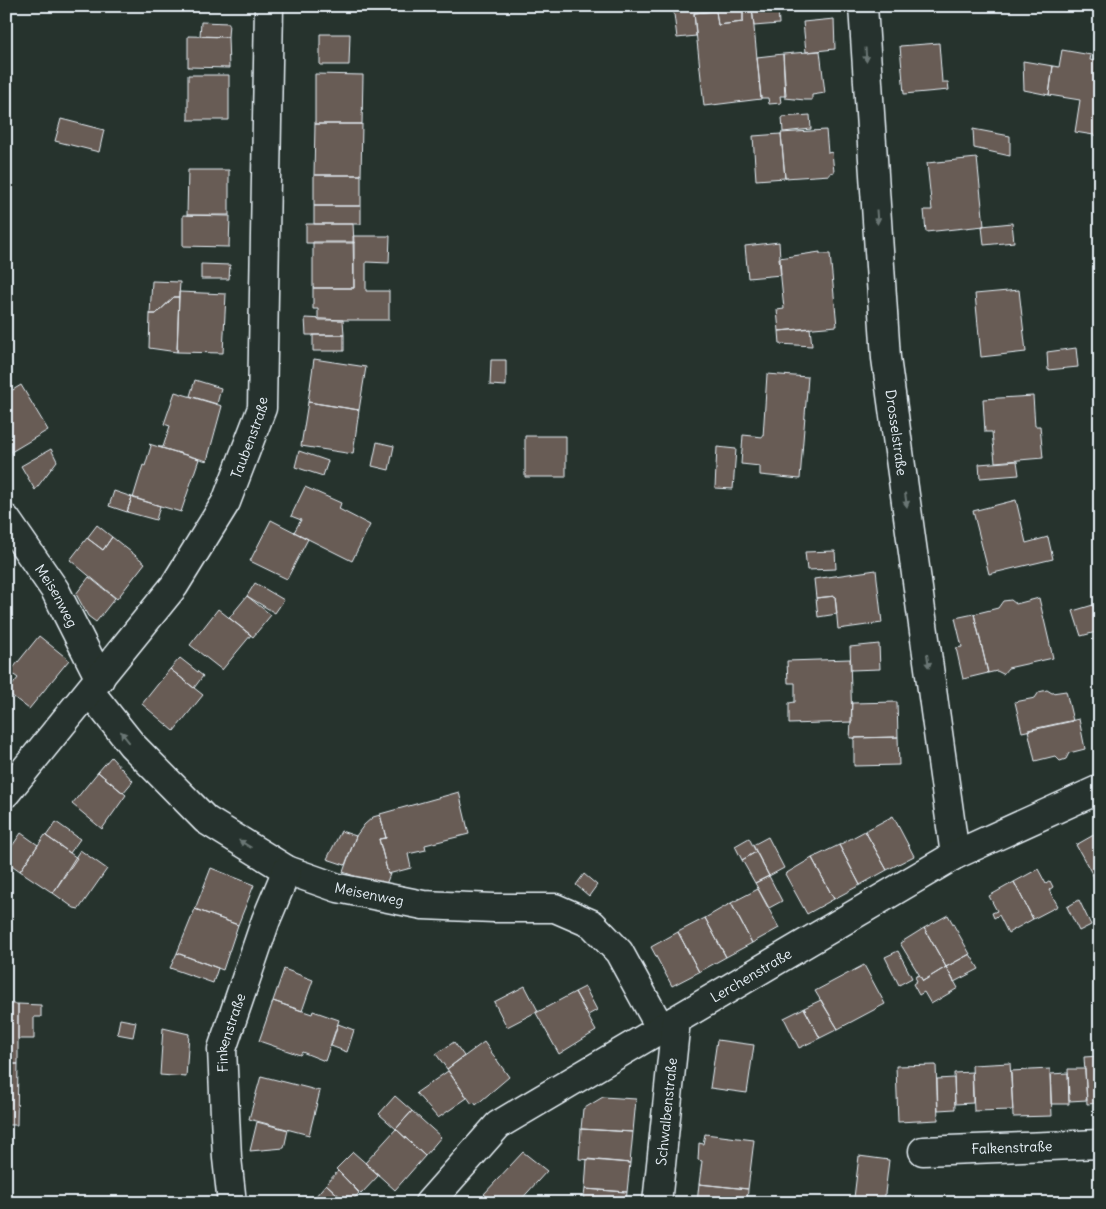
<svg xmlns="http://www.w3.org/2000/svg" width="1106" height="1209" font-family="Delius,sans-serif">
  <rect width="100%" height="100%" fill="#26332d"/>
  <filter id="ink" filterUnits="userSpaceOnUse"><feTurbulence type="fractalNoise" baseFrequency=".02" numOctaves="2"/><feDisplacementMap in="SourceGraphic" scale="10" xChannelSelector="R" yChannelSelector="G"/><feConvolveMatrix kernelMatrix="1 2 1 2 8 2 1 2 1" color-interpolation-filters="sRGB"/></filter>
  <g filter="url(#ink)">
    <path fill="#685c55" stroke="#e8f1f8" d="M673,6H743V22L718,25L716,11L694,13L696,36L677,38Z
      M743,6H778L779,24L754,26L752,7Z
      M752,7L761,99L704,106L694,13L716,11L718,25L743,22V8Z
      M834,19L835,49L806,52L803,22Z
      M201,22L229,23L228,37L200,36Z
      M320,34H350L349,65H320Z
      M188,36L228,37L229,68L188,67Z
      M939,43L942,82H948L949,90L904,94L900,46Z
      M1062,50L1091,55L1090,60L1100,62V136L1075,132L1080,100L1049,95L1053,66L1059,67Z
      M820,51L825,93L812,95V100H805L785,98L783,54Z
      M783,54L786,96H780L781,103L769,104L768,98H761L757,57Z
      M1023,61L1053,66L1049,95L1024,90Z
      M315,74L363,75L362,124H315Z
      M188,75H229V120H188Z
      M810,115L811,129L783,132L782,117Z
      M61,119L104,130L99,152L55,141Z
      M315,124H362L361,175H314Z
      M973,129L1010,136V156L974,148Z
      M826,130L828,153L832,152L834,172L830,173V175L785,178L781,133Z
      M781,134L785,178L756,180L753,136Z
      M977,158L984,226L926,232L924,210H932L927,163Z
      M188,170H229V215H187Z
      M314,175H361V206H314Z
      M314,206H361V224H314Z
      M183,215L230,216L229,247L183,246Z
      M1012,223L1014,242L984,245L982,226Z
      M306,224H353L354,243H306Z
      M353,236H390L389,263L366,262V291H389V320H318V309H313V288H354Z
      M313,242H354V288H313Z
      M779,242L781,275L748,278L745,246Z
      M820,252V254H830L837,326L779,331L777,310L784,309L779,258Z
      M201,264L230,265L229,279H201Z
      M152,281L180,282L179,297H174L156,314H150Z
      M1019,290L1026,352L981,357L975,294Z
      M179,292L226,294L223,353L177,352Z
      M174,297H179L177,352L149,348L150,314H156Z
      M305,318L343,320L344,335H306Z
      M810,328L812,346L780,344L779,331Z
      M313,335H344V351H313Z
      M1076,348L1078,367L1048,370L1047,352Z
      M314,359L366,367L359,410L308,402Z
      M491,360H506V386L490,385Z
      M767,374L808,377L800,479L760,475V466L741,464L743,435L763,437Z
      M195,380L221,388L217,404L190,396Z
      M21,385L48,430L6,455V394Z
      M175,392L222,406L207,461L158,447H163L170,426L164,424Z
      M1033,396L1035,426H1040L1043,458L995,462L992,432H985L983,399Z
      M308,402L359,410L353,454L301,446Z
      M525,436H566V477H525Z
      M377,442L394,446L389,470L372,466Z
      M149,444L199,459L181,512L133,498L143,465L145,466L151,446Z
      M717,447L736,449L733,489L715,488Z
      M51,449L57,461L35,490L21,466Z
      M299,451L328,461L323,476L295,467Z
      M1017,461L1019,475L980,478L979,464Z
      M305,487L341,503L339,509L370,525L352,561L294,532L301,520L291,516Z
      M114,491L132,497L127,512L109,506Z
      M132,497L160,506L156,520L127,512Z
      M1016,500L1026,543L1048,537L1053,559L989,574L973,511Z
      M271,520L308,539L287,579L250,561Z
      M97,525L112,537L103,550L87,538Z
      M112,537L145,563L117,599L70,560L87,538L103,550Z
      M835,551L836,569L807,570L805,552Z
      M876,570L882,623L838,629L835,596L816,598L814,579Z
      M89,577L115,598L96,622L88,616L76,594Z
      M255,583L284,600L275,613L247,596Z
      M247,596L271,615L253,637L229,618Z
      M835,596L837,614L818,617L816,598Z
      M1039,598L1053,658L1008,668L1003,674L997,671L988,673L974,614L998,608L1003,601L1011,600L1016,604Z
      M1093,605L1100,631L1081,636L1073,611Z
      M218,609L251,635L222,670L190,645Z
      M974,614L988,673L963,679L956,648L962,647L955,618Z
      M39,636L69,660L29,709L7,692L18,678L10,672Z
      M879,644L880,669L851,670L850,647Z
      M180,658L203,676L194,688L170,669Z
      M850,659L852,722L789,724V703L795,702V683H788L787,661Z
      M170,669L203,695L174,731L142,704Z
      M1047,690L1052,693L1066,691L1073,721L1022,732L1015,702L1035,698L1039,692Z
      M897,702L898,737L850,738L852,703Z
      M1079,719L1085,749L1069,753L1066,759L1060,761L1055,756L1035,761L1028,730Z
      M898,737L899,765L854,766V738Z
      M111,757L133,781L123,793L98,772Z
      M98,772L126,795L102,829L72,804Z
      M459,792L469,834L425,845L426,850L408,854L411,868L388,874L379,839L386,838L380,814Z
      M380,815L386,838L379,839L388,874H390L385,887L343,872L356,836L364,825L373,817Z
      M893,816L914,856L887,870L865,831Z
      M56,822L80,839L70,853L46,836Z
      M1100,826V877L1095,879L1076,845L1099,832L1097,828Z
      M341,831L356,836L345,865L327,859Z
      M865,831L887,870L860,885L839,845Z
      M21,833L38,845L20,871L6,861V855Z
      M45,835L77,858L53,893L20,871Z
      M768,837L784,868L769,876L753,845Z
      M749,838L756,852L742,860L735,846Z
      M839,845L860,885L834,899L812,858Z
      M80,850L107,869L79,909L74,908L53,893Z
      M756,852L769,876L755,883L742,860Z
      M812,858L834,899L807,914L785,874Z
      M211,868L254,885L238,925L195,909Z
      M1038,869L1046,884L1050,881L1053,887L1049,890L1058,906L1033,919L1014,882Z
      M584,874L597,885L589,896L576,885Z
      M769,876L782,901L769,908L755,883Z
      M1014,882L1033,919L1008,933L999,915L994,918L992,913L997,911L989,896Z
      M758,889L779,928L752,943L731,903Z
      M1079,900L1091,925L1079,931L1067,907Z
      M731,903L752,943L726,957L705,918Z
      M195,909L238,925L223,970L177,953Z
      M948,915L970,954L946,967L924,928Z
      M705,918L726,957L699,972L678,932Z
      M924,928L946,967L923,981L900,943Z
      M678,932L699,972L672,986L651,947Z
      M6,933L12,935L6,948Z
      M898,951L912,978L899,985L885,957Z
      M177,953L218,968L213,983L170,968Z
      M970,954L979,969L954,982L946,967Z
      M864,965L885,1004L838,1029L815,991Z
      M946,967L958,988L931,1004L924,992L919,995L913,984L917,981L915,977L919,975L923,981Z
      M284,969L313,980L302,1011L273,1001Z
      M525,986L538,1011L507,1027L494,1002Z
      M585,987L597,1010L588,1015L575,992Z
      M575,992L596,1031L559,1054L536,1013Z
      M821,1000L838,1029L820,1038L804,1008Z
      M273,1001L312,1014L313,1011L339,1020L325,1061L302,1052L300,1055L259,1041Z
      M6,1004H18V1064H6Z
      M18,1004L41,1005V1017H34V1039H18Z
      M804,1008L820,1038L799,1048L784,1018Z
      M120,1019L136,1022L133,1037L117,1034Z
      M338,1024L354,1030L347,1052L331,1046Z
      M163,1028L189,1034L186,1077L160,1075Z
      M717,1040L754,1045L747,1093L710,1088Z
      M454,1042L464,1056L447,1069L436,1054Z
      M484,1042L509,1077L476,1105L474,1102L472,1104L447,1069Z
      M1100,1056V1103L1087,1104L1084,1057Z
      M1010,1063L1013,1110L974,1111L972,1065Z
      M6,1064H18L17,1125H6Z
      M936,1065L938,1120L898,1122L896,1066Z
      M1050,1069L1052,1116L1013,1117L1011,1071Z
      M1068,1069H1085L1087,1100L1069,1101Z
      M448,1071L467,1098L438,1118L416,1093Z
      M972,1072L973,1103L955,1104L954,1073Z
      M1068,1073L1069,1104H1051L1050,1074Z
      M261,1076L320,1091L309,1135L249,1119Z
      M954,1078L955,1109L938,1110L937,1079Z
      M395,1096L412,1111L396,1129L379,1114Z
      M603,1097L636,1099L633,1132L581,1129L583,1109Z
      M412,1111L441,1137L425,1156L396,1129Z
      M257,1122L288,1130L284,1148L250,1151Z
      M396,1129L425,1156L395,1190L365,1163Z
      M581,1129L633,1132L630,1163L579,1159Z
      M705,1134L754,1140L748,1189L699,1184L702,1161L698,1160L699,1143L703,1144Z
      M353,1152L379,1175L361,1194L336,1169Z
      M523,1152L547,1171L518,1203H494L484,1194Z
      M859,1156L889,1160L884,1202L854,1198Z
      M587,1159L630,1163L627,1192L585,1189Z
      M6,1162H10L7,1203H6Z
      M338,1171L359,1193L350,1203H347L326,1184Z
      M326,1184L347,1203H310Z
      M699,1184L748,1189L747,1203H697Z
      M585,1189L627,1192L626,1203H583Z"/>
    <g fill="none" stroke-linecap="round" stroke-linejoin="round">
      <defs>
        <g id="street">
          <path id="s1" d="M863,6L886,358L955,855"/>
          <path id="s2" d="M6,519L55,590L100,679"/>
          <path id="s3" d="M90,692L132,745L206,820L287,870L338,888L423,905L494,908H555L592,924L619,952L661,1029"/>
          <path id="s4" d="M6,793L174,586L226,502L262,408L269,6"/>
          <path id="s5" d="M923,1151L1100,1144"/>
          <path id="s6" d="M232,1203L227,1158L222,1049L266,920L287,870"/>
          <path id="s7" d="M429,1203L498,1125L955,855L1100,789"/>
          <path id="s8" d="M657,1203L676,1020"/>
        </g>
      </defs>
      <use href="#street" stroke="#e8f1f8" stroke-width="31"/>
      <path stroke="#e8f1f8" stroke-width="3" stroke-dasharray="1 4" stroke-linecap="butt" d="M1037,6L1049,11L1052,6
        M1098,6L1100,7"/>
      <use href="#street" stroke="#26332d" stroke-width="28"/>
    </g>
    <defs><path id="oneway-solid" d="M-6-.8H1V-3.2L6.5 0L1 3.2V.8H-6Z" transform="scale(1.25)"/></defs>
    <g fill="#6a7674">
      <use href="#oneway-solid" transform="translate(866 55) rotate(86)"/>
      <use href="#oneway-solid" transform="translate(877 217) rotate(86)"/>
      <use href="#oneway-solid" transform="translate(906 500) rotate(82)"/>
      <use href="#oneway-solid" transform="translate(928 661) rotate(82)"/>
      <use href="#oneway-solid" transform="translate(125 737) rotate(-128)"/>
      <use href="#oneway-solid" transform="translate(245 844) rotate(-149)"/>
    </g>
  </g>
  <g text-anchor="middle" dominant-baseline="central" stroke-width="4" stroke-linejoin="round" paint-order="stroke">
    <g font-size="14" fill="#e8f1f8" stroke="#26332d">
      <text stroke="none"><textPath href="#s1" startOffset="428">Drosselstraße</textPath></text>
      <text stroke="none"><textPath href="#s4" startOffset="434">Taubenstraße</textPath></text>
      <text stroke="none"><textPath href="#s2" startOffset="92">Meisenweg</textPath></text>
      <text stroke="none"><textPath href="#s3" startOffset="354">Meisenweg</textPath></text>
      <text stroke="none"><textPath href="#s7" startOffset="398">Lerchenstraße</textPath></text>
      <text stroke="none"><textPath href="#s6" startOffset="172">Finkenstraße</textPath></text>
      <text stroke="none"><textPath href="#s8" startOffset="92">Schwalbenstraße</textPath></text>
      <text stroke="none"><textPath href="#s5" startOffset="89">Falkenstraße</textPath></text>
    </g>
  </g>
  <rect width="1106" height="1209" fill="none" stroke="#26332d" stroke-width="25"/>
  <rect x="12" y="12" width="1081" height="1184" fill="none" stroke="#e8f1f8" stroke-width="2" filter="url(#ink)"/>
</svg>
